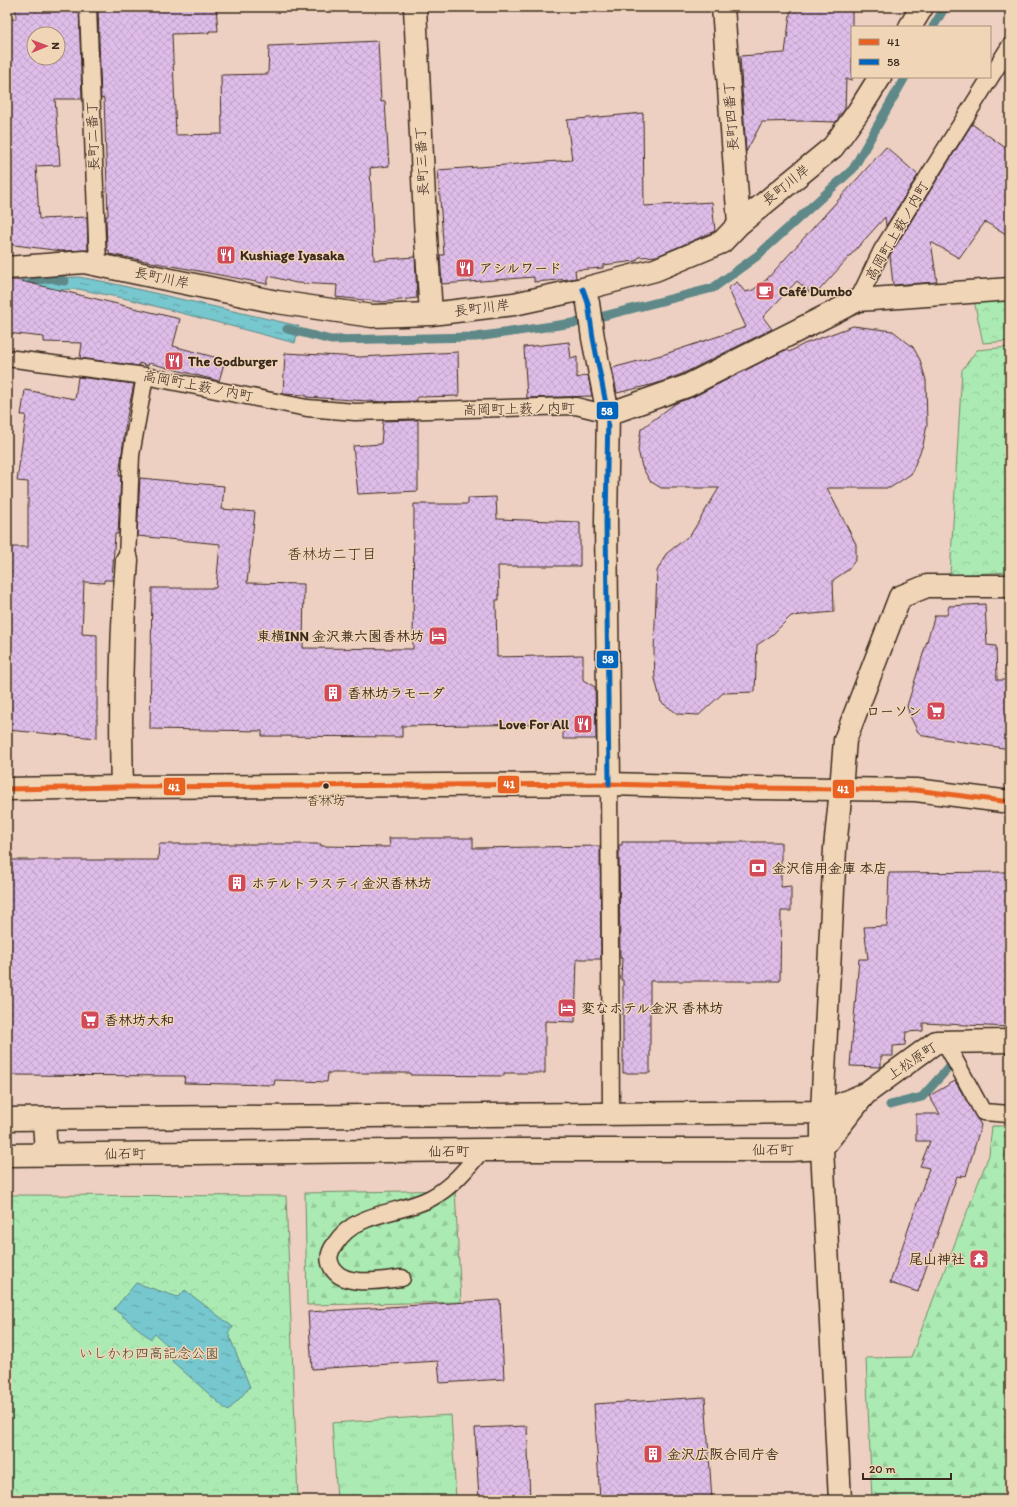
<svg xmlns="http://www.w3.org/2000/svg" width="1017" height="1507" font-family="Itim,'Klee One',sans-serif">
  <defs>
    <pattern id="grass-tufts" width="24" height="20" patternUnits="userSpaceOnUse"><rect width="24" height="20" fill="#abebb3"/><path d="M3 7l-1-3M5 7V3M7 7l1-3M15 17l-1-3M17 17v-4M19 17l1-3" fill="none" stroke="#94ca9a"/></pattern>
    <pattern id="forest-firs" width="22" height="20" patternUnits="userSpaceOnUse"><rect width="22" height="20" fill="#abebb3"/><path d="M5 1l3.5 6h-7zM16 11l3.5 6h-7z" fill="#94ca9a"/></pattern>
    <pattern id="park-crowns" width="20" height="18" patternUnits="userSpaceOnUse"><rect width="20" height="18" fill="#abebb3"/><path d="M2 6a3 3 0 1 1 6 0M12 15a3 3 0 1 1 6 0" fill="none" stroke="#94ca9a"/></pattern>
    <pattern id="water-ripples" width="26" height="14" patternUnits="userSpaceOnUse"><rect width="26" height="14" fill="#76c7ce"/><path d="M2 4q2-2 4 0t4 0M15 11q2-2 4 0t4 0" fill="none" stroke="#62a2a7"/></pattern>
    <pattern id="building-cross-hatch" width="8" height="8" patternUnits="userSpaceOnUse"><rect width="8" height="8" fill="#dfbde9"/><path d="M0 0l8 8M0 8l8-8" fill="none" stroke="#c0a3c7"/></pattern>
  </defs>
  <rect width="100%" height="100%" fill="#edd0c1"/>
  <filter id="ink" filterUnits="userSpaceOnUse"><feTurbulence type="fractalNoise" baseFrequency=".025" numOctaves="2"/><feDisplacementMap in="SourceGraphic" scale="8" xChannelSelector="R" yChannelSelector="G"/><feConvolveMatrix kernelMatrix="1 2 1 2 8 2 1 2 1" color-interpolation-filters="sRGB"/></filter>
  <g filter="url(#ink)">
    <path fill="url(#grass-tufts)" stroke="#738a68" d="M451,1415L456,1500H337L332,1423Z"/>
    <path fill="url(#forest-firs)" stroke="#738a68" d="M992,1126H1010V1500H872L866,1358L911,1357L989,1155Z
      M455,1190L461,1302L307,1305L305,1193Z"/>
    <path fill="url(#park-crowns)" stroke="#738a68" d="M1010,296V341L983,343L974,300Z
      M1010,347V572L950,575L962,370L977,350Z
      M7,1195L286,1196L298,1500H7Z"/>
    <path fill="url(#water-ripples)" stroke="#5e8888" d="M78,277L101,281L299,326L295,343L132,300L78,289L7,292V281Z
      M136,1283L178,1297L185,1290L233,1327L228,1333L250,1387L228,1411L172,1361L176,1353L155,1334L151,1339L114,1309Z"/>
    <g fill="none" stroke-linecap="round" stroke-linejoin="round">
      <path stroke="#5e8888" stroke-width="9" d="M933,27L945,7
        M32,281L51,278L65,281
        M287,329L331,340L476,337L580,322L713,288L757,256L853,169L905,77
        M890,1105L922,1097L950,1066"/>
    </g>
    <path fill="url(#building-cross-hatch)" stroke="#3b2a1e" fill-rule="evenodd" d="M16,7H79L82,99H55L60,165L36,166L39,219L87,217L88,250L61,251L7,244V19H16ZM34,34H58V58H34Z
      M98,7H216L218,31H209V33L172,34L176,135L222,134L221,75L268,74L269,46L378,41L381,102L385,101L389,166L370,168L374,260L415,257L417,298L383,302L336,297L337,285L296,283L269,276L267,284L109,254V250H107L106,216H108L104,98L101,99Z
      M791,7H852V80L846,79L845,109L841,114H839V117L836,122L804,121L762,122L746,152L740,56L785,53Z
      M643,113L644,206L712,202L715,231L657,256L639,257L636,261L603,265V268L575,270L576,278L570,279L534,282V277L442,284L440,255H444L438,170L572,160L567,120Z
      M972,124L1010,151V236L985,222L959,258L931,242L937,282L893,285L890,255Z
      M886,147L918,175L886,226L885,217L814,296L797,281L763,317L772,329L682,374L655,384L617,393L612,368L665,354L746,327L728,288L737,282L745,292L753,290L766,280Z
      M7,280H17L180,319L173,346L225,360L219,381L149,363L148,366L139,363V366L80,358L82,343L44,342V337L7,333Z
      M853,326L893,331L913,347L920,360L926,380L927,425L923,445L911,474L890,488H827L856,544V559L848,570L833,580L834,612L791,616L772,635L757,645L755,692L723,693L699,715L678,714L661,702L655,679L654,651L657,571L666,554L691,534L719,488H661L650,481L642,467L638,450L641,429L676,403L693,397L785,350H787L789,352L804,344Z
      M569,342L571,359L577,357V378L588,375L592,396L527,398L524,347Z
      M458,352L459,396L417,397V401L384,402L306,397V395L283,394L285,353L360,357Z
      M78,377L134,384L126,421L119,476H121L118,534H115L112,580H104V583L84,582L82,634L97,635V738L7,730V547H28V482L17,481L26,415H21L25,390L75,399Z
      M418,420V491L358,494L353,446L381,444L383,421Z
      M140,478L224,486L222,509L255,512L247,583L304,584L303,648L413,649L414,504H468V498L496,497L497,519L580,522V566H498L499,600H496L497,657L583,655V680L595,687L596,739H563V727H552V724L402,726V737L262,736V731L150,729L152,588H216L220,544L137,536Z
      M985,604L987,645L996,646L997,680H1010V749L924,736L918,732L910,716L907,706L935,615H947L949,606Z
      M389,838H473V848L600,846L601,959H577L575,1022L545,1021V1073H504V1076L410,1075L411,1073H328L327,1082L275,1080L274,1085L184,1083L185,1076L7,1075V860H158L159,844H321V846L390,847Z
      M622,842H781V887L791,886V911H781L780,981H650V1073H623V980H621L622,958H620L619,845H622Z
      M1010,872L1008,1003H1010V1027L923,1023V1031L906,1032L905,1045L893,1046V1056H881V1067L850,1066L859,959H868L864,927L887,926L889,873Z
      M955,1081L981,1125L966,1176L961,1175V1177L957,1176L918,1292L890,1283L929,1168L920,1166L930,1141H916V1114H940L929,1096Z
      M500,1300L504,1379L440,1383L438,1361L312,1369L308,1312Z
      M705,1397L712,1500H600L594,1404Z
      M527,1426L530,1500H479L475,1428Z"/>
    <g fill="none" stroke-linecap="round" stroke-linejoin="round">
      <defs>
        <path id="lane" d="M88,7L98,265
          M858,300L882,250L1010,46
          M7,358L145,376L307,408L355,412L576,406L608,414
          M127,560L131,455L145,376
          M609,784L611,1114
          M945,1042L983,1112L1010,1114
          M402,1278C384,1280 345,1288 333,1269C327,1260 329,1252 335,1244C357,1210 399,1215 431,1198C452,1187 467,1168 482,1150"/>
        <path id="street" d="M415,7L425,220L431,314
          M723,7L739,224
          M910,27L922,7
          M7,268L84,262L277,302L372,316L431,314L514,304L583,289L655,270L722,242L739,224L833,147L858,112L880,77
          M583,289L588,303L593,338L608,414L606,521L609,784
          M608,414L687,386L858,300L1010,289
          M122,787C120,711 121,635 127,560
          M841,789L845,740L900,597L927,586H1010
          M822,1112L865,1094L936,1042L1010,1041
          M44,1120L46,1154"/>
        <path id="secondary" d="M7,1119L822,1112
          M7,1155L482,1150H791L822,1148L865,1094
          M840,1500L822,1148V1112L835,848L841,789"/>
        <path id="highway" d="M7,789L122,787L609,784L758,788L916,790L1010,802"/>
      </defs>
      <use href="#lane" stroke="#3b2a1e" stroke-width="19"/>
      <use href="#street" stroke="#3b2a1e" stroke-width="25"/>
      <use href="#secondary" stroke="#3b2a1e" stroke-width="25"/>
      <use href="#highway" stroke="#3b2a1e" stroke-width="25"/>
      <use href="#lane" stroke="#f0d5b7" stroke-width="16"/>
      <use href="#street" stroke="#f0d5b7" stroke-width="22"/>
      <use href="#secondary" stroke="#f0d5b7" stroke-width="22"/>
      <use href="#highway" stroke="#f0d5b7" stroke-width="22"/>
      <defs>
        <path id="bus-1" d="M7,789L122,787L609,784L758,788L916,790L1010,802"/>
        <path id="bus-2" d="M583,289L588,303L593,338L608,414L606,521L609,784"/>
      </defs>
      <use href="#bus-1" stroke="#f0d5b7" stroke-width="8"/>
      <use href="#bus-2" stroke="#f0d5b7" stroke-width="8"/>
      <use href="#bus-1" stroke="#e96222" stroke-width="5"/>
      <use href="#bus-2" stroke="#0065bd" stroke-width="5"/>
    </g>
  </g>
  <defs>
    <symbol id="restaurant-square" viewBox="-11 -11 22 22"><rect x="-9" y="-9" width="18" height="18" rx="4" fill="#d1495b" stroke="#f0d5b7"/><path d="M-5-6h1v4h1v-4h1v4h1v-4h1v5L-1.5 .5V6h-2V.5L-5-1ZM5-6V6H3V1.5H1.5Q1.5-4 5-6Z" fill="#fff"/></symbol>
    <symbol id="cafe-square" viewBox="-11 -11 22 22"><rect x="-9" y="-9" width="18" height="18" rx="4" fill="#d1495b" stroke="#f0d5b7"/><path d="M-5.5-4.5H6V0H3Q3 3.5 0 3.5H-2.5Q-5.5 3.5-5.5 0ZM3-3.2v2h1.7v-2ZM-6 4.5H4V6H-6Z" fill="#fff"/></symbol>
    <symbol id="hotel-square" viewBox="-11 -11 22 22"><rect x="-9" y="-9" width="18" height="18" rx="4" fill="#d1495b" stroke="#f0d5b7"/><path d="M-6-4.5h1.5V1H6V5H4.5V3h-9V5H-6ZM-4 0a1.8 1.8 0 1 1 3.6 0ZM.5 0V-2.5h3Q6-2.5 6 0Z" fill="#fff"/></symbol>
    <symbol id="building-square" viewBox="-11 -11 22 22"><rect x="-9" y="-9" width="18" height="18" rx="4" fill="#d1495b" stroke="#f0d5b7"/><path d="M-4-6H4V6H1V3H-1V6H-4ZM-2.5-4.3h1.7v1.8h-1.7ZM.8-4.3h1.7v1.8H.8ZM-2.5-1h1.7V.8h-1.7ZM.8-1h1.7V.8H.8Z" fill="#fff"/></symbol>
    <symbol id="supermarket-square" viewBox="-11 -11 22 22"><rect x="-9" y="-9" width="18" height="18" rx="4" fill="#d1495b" stroke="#f0d5b7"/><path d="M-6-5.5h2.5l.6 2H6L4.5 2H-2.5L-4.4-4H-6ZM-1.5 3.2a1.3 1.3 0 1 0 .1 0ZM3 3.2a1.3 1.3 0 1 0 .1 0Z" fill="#fff"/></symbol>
    <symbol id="bank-square" viewBox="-11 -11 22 22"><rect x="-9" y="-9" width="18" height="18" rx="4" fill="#d1495b" stroke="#f0d5b7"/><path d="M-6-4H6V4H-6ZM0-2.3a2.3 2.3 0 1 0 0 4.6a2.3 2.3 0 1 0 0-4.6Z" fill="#fff"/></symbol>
    <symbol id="temple-square" viewBox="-11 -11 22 22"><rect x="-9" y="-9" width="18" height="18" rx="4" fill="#d1495b" stroke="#f0d5b7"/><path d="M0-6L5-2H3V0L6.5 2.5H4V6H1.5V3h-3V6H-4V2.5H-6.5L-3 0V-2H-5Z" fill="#fff"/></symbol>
  </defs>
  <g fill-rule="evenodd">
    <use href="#restaurant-square" x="215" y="244" width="22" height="22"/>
    <use href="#restaurant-square" x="454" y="257" width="22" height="22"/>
    <use href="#cafe-square" x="754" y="280" width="22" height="22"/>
    <use href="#restaurant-square" x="163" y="350" width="22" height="22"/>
    <use href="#hotel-square" x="427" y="625" width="22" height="22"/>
    <use href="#building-square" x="322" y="682" width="22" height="22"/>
    <use href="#supermarket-square" x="925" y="700" width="22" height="22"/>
    <use href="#restaurant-square" x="572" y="713" width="22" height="22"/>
    <use href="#bank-square" x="747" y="857" width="22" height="22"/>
    <use href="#building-square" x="226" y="872" width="22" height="22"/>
    <use href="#hotel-square" x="556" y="997" width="22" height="22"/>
    <use href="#supermarket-square" x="79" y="1009" width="22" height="22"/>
    <use href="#temple-square" x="968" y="1248" width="22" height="22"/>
    <use href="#building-square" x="642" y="1443" width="22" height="22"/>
  </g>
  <circle fill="#3b2a1e" stroke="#f0d5b7" stroke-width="1.5" cx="326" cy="786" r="3.5"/>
  <g text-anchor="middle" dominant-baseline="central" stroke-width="3" stroke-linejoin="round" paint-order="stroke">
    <g font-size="13" fill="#3b2a1e" stroke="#f0d5b7">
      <text x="326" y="800">香林坊</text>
    </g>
    <g font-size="14" fill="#3b2a1e" stroke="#f0d5b7">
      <text transform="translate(731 116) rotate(-94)">長町四番丁</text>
      <text transform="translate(93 136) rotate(-92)">長町二番丁</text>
      <text transform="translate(422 161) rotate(-93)">長町三番丁</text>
      <text transform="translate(786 185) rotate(-39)">長町川岸</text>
      <text transform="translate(897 231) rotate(-60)">高岡町上薮ノ内町</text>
      <text transform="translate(162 278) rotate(12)">長町川岸</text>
      <text transform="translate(482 308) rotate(-7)">長町川岸</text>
      <text transform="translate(198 386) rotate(11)">高岡町上薮ノ内町</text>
      <text transform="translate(519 409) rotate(-1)">高岡町上薮ノ内町</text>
      <text transform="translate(912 1061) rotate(-34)">上松原町</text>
      <text transform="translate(773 1150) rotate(-1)">仙石町</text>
      <text x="449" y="1151">仙石町</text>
      <text transform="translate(125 1154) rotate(-1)">仙石町</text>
    </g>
    <g font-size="14" font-weight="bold" fill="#3b2a1e" stroke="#f0d5b7" text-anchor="start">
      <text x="240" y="255">Kushiage Iyasaka</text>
      <text x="479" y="268">アシルワード</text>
      <text x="779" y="291">Café Dumbo</text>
      <text x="188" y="361">The Godburger</text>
      <text x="424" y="636" text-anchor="end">東横INN 金沢兼六園香林坊</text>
      <text x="347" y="693">香林坊ラモーダ</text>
      <text x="922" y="711" text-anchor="end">ローソン</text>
      <text x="569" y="724" text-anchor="end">Love For All</text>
      <text x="772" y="868">金沢信用金庫 本店</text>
      <text x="251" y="883">ホテルトラスティ金沢香林坊</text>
      <text x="581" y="1008">変なホテル金沢 香林坊</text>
      <text x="104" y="1020">香林坊大和</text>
      <text x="965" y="1259" text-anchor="end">尾山神社</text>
      <text x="667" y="1454">金沢広阪合同庁舎</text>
    </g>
    <g font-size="14" fill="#4c4734" stroke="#f0d5b7">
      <text x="149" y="1353">いしかわ四高記念公園</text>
    </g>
    <g font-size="15" fill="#3b2a1e" stroke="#f0d5b7">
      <text x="332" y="554">香林坊二丁目</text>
    </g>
  </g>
  <g stroke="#f0d5b7" stroke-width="1.5">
    <rect x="596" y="401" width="23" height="19" rx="4" fill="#0065bd"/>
    <rect x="596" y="650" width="23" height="19" rx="4" fill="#0065bd"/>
    <rect x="497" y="775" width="23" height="19" rx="4" fill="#e96222"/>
    <rect x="163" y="777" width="23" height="19" rx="4" fill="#e96222"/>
    <rect x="832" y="779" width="23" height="20" rx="4" fill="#e96222"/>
  </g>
  <g font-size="11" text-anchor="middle" font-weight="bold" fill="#fff">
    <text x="607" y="415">58</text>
    <text x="608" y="663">58</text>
    <text x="509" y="788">41</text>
    <text x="174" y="791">41</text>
    <text x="843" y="793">41</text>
  </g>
  <rect width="1017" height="1507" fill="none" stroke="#f0d5b7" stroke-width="24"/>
  <rect x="12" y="12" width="993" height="1483" fill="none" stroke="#3b2a1e" stroke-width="1.5" filter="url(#ink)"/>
  <rect x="851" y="26" width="140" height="52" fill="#f0d5b7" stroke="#a8917a"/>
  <rect x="859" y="39" width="20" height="6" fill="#e96222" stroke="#a8917a"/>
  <text x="887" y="46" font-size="12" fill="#3b2a1e">41</text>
  <rect x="859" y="59" width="20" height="6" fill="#0065bd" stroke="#a8917a"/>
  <text x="887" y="66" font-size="12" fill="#3b2a1e">58</text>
  <g transform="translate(46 46) rotate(89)"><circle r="19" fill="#f0d5b7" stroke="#a8917a"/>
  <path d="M0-3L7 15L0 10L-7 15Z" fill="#d1495b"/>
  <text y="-6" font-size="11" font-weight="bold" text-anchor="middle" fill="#3b2a1e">N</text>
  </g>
  <path d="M863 1473v6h88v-6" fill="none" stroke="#3b2a1e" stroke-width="2"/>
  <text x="869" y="1473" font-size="12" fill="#3b2a1e" stroke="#f0d5b7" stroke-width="3" paint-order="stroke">20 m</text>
</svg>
